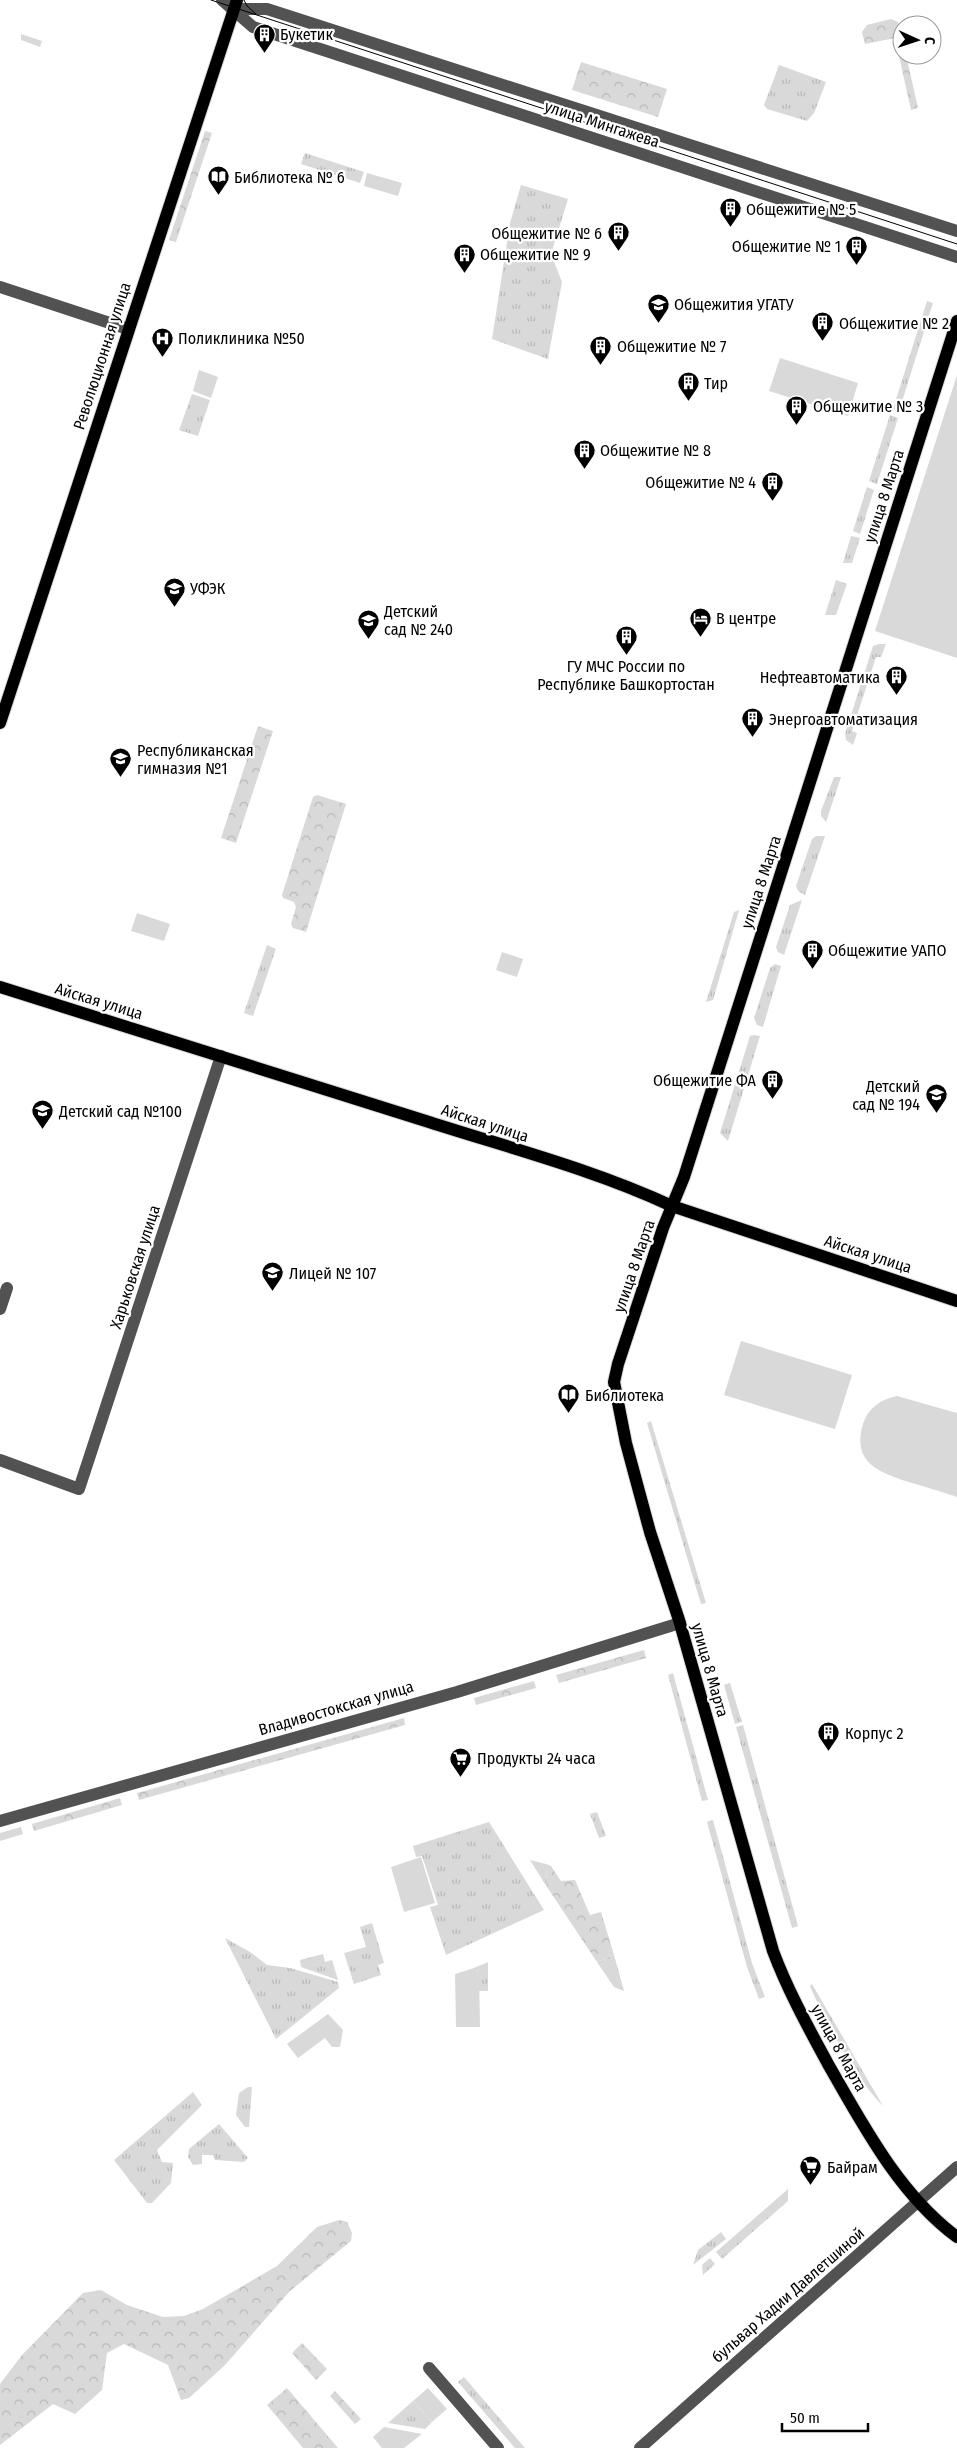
<svg xmlns="http://www.w3.org/2000/svg" width="957" height="2448" font-family="'Fira Sans Condensed',sans-serif">
  <defs>
    <pattern id="grass-tufts" width="24" height="20" patternUnits="userSpaceOnUse" patternTransform="scale(1.25)"><rect width="24" height="20" fill="#d9d9d9"/><path d="M3 7l-1-3M5 7V3M7 7l1-3M15 17l-1-3M17 17v-4M19 17l1-3" fill="none" stroke="#b8b8b8"/></pattern>
    <pattern id="forest-crowns" width="20" height="18" patternUnits="userSpaceOnUse" patternTransform="scale(1.25)"><rect width="20" height="18" fill="#d9d9d9"/><path d="M2 6a3 3 0 1 1 6 0M12 15a3 3 0 1 1 6 0" fill="none" stroke="#b8b8b8"/></pattern>
  </defs>
  <rect width="100%" height="100%" fill="#fff"/>
  <path fill="url(#grass-tufts)" d="M21,34L42,41L40,47L21,40Z
    M779,65L826,82L814,113L807,121L767,109L764,105Z
    M305,153L364,172L360,183L301,164Z
    M521,185L568,199L551,254L562,282L548,359L492,339L510,223Z
    M927,301L933,303L899,411L893,409Z
    M192,394L210,400L198,436L179,430Z
    M890,415L898,418L877,484L869,481Z
    M867,487L874,490L860,534L853,531Z
    M851,536L860,538L852,563H843Z
    M836,580L847,584L836,615H825Z
    M879,644H886L881,657H876L852,731L857,733L853,745L846,740L845,734L873,646Z
    M834,777H841L826,822L821,816V811Z
    M816,836H825L805,895L798,891L796,886L812,839Z
    M802,900L784,955L778,952L776,947L790,905Z
    M739,910L713,1000L706,1002L734,912Z
    M267,945L276,949L253,1016L244,1013Z
    M775,964L781,966L763,1027L757,1025L754,1018L770,968Z
    M754,1035L760,1036L728,1141L720,1133L750,1036Z
    M651,1421L706,1603L701,1604L647,1423Z
    M673,1673L708,1800L702,1801L668,1675Z
    M730,1683L742,1722L735,1724L724,1685Z
    M743,1725L798,1926L792,1928L736,1727Z
    M597,1812L606,1836L599,1838L590,1814Z
    M713,1820L752,1963L765,1997L759,1999L747,1967L707,1822Z
    M489,1822L544,1910L446,1955L430,1907L438,1905L422,1856L416,1857L413,1846Z
    M530,1860L546,1864L547,1887Z
    M372,1923L384,1963L378,1965L381,1975L354,1984L344,1953L366,1947L360,1927Z
    M225,1938L250,1952L267,1965L290,1968L338,1982L339,1988L276,2039Z
    M323,1954L325,1962L332,1960L338,1980L301,1967L300,1960Z
    M614,1955L624,1991L614,1987L597,1962Z
    M488,1962V1991H479V1972L474,1968Z
    M812,1984L883,2106C856,2079 825,2022 810,1986Z
    M248,2087H252L249,2127H245L236,2115L239,2093Z
    M193,2092L202,2105L157,2150L162,2162L173,2163L171,2183L152,2203H147L114,2160Z
    M219,2124L248,2158L244,2162L215,2160L213,2155H202V2164L193,2165L188,2157L189,2149Z
    M788,2189V2201L722,2259L716,2252Z
    M721,2232L726,2239L693,2265L698,2250Z
    M710,2258L715,2264L703,2275L702,2265Z
    M464,2377L525,2448H515L458,2382Z
    M413,2401L432,2422L425,2429L388,2423Z"/>
  <path fill="url(#forest-crowns)" d="M891,19L898,22L902,39V55H906L918,108L911,110L895,38L865,44L862,32L867,25Z
    M581,62L667,89L658,117L572,90Z
    M205,131L212,133L176,242L169,240Z
    M258,726L273,731L236,843L221,838Z
    M317,795L346,804L306,932L293,928L291,924L296,907L294,902L283,898L282,895L313,797Z
    M644,1650L646,1658L559,1683L556,1675Z
    M534,1681L536,1688L476,1705L474,1698Z
    M404,1718L405,1725L139,1800L137,1793Z
    M120,1798L122,1805L34,1831L32,1824Z
    M21,1827L23,1834L0,1841V1833Z
    M546,1864L551,1866L561,1881L575,1880L590,1915L601,1912L614,1955L597,1962L547,1887Z
    M339,2220L347,2222L352,2233L351,2241L290,2291L225,2365L189,2398L181,2400L168,2365L124,2344L107,2353L102,2390L75,2414L53,2404L0,2445V2384L22,2355L83,2293L101,2290L127,2305L163,2317L184,2316L203,2309L277,2266L317,2227Z
    M302,2343L327,2369L316,2380L292,2353Z
    M287,2388L338,2448H303L267,2405Z
    M335,2391L361,2419L355,2424L330,2396Z"/>
  <path fill="#d9d9d9" d="M367,173L402,183L398,196L364,186Z
    M780,358L858,383L848,416L769,391Z
    M199,370L218,377L211,398L193,391Z
    M957,375V658L875,631Z
    M137,913L170,924L164,941L131,931Z
    M502,952L523,959L517,977L496,970Z
    M741,1341L852,1375L835,1429L724,1395Z
    M897,1396L957,1413V1497C942,1492 927,1487 912,1483C881,1473 851,1464 863,1424C868,1408 881,1399 897,1396Z
    M421,1857L435,1903L404,1912L391,1867Z
    M474,1968L479,1972L480,2027H456L455,1974Z
    M328,2014L343,2030L340,2047H332L325,2038L298,2058L287,2044Z
    M428,2388L447,2409L432,2422L413,2401Z
    M384,2427L422,2434L404,2448H382L373,2437Z"/>
  <g fill="none" stroke-linecap="round" stroke-linejoin="round">
    <defs>
      <path id="major" d="M957,321L684,1177L663,1228L618,1364L614,1382L626,1443L650,1532L679,1620L773,1951C788,1991 808,2027 828,2064C863,2125 899,2194 957,2237
        M0,723L237,0
        M0,987C143,1031 286,1076 429,1122C510,1148 595,1170 672,1206L957,1301"/>
    </defs>
    <use href="#major" stroke="#dbdbdb" stroke-width="14"/>
    <path stroke="#525252" stroke-width="12" d="M222,0L253,27L957,257
      M232,9H267L957,231
      M0,287L128,329
      M0,1309L7,1288
      M0,1460L79,1489L221,1056
      M0,1821L457,1692L680,1623
      M429,2368L498,2448
      M640,2448L957,2167"/>
    <use href="#major" stroke="#000" stroke-width="12"/>
    <path stroke="#000" stroke-width="1" d="M211,0L957,244
      M244,0L247,6L256,14"/>
  </g>
  <defs>
    <symbol id="building-pin" viewBox="-11 -11 22 30"><path d="M0 17L-7.5 6A9.5 9.5 0 1 1 7.5 6Z" fill="#000" stroke="#fff"/><path d="M-4-6H4V6H1V3H-1V6H-4ZM-2.5-4.3h1.7v1.8h-1.7ZM.8-4.3h1.7v1.8H.8ZM-2.5-1h1.7V.8h-1.7ZM.8-1h1.7V.8H.8Z" fill="#fff"/></symbol>
    <symbol id="library-pin" viewBox="-11 -11 22 30"><path d="M0 17L-7.5 6A9.5 9.5 0 1 1 7.5 6Z" fill="#000" stroke="#fff"/><path d="M-6-4Q-3-5.5-.7-3.5V5Q-3 3-6 4ZM6-4Q3-5.5 .7-3.5V5Q3 3 6 4Z" fill="#fff"/></symbol>
    <symbol id="university-pin" viewBox="-11 -11 22 30"><path d="M0 17L-7.5 6A9.5 9.5 0 1 1 7.5 6Z" fill="#000" stroke="#fff"/><path d="M0-5L7-2L0 1L-7-2ZM-4 1L0 2.5L4 1V4Q0 6-4 4Z" fill="#fff"/></symbol>
    <symbol id="hospital-pin" viewBox="-11 -11 22 30"><path d="M0 17L-7.5 6A9.5 9.5 0 1 1 7.5 6Z" fill="#000" stroke="#fff"/><path d="M-5-5h3v3.5h4V-5h3V5h-3V1.5h-4V5h-3Z" fill="#fff"/></symbol>
    <symbol id="hotel-pin" viewBox="-11 -11 22 30"><path d="M0 17L-7.5 6A9.5 9.5 0 1 1 7.5 6Z" fill="#000" stroke="#fff"/><path d="M-6-4.5h1.5V1H6V5H4.5V3h-9V5H-6ZM-4 0a1.8 1.8 0 1 1 3.6 0ZM.5 0V-2.5h3Q6-2.5 6 0Z" fill="#fff"/></symbol>
    <symbol id="school-pin" viewBox="-11 -11 22 30"><path d="M0 17L-7.5 6A9.5 9.5 0 1 1 7.5 6Z" fill="#000" stroke="#fff"/><path d="M0-5L7-2L0 1L-7-2ZM-4 1L0 2.5L4 1V4Q0 6-4 4Z" fill="#fff"/></symbol>
    <symbol id="supermarket-pin" viewBox="-11 -11 22 30"><path d="M0 17L-7.5 6A9.5 9.5 0 1 1 7.5 6Z" fill="#000" stroke="#fff"/><path d="M-6-5.5h2.5l.6 2H6L4.5 2H-2.5L-4.4-4H-6ZM-1.5 3.2a1.3 1.3 0 1 0 .1 0ZM3 3.2a1.3 1.3 0 1 0 .1 0Z" fill="#fff"/></symbol>
  </defs>
  <g fill-rule="evenodd">
    <use href="#building-pin" x="252" y="22" width="25" height="34"/>
    <use href="#library-pin" x="206" y="164" width="25" height="34"/>
    <use href="#building-pin" x="718" y="196" width="25" height="34"/>
    <use href="#building-pin" x="606" y="220" width="25" height="34"/>
    <use href="#building-pin" x="844" y="234" width="25" height="34"/>
    <use href="#building-pin" x="452" y="242" width="25" height="34"/>
    <use href="#university-pin" x="646" y="292" width="25" height="34"/>
    <use href="#building-pin" x="810" y="310" width="25" height="34"/>
    <use href="#hospital-pin" x="150" y="326" width="25" height="34"/>
    <use href="#building-pin" x="588" y="334" width="25" height="34"/>
    <use href="#building-pin" x="676" y="370" width="25" height="34"/>
    <use href="#building-pin" x="784" y="394" width="25" height="34"/>
    <use href="#building-pin" x="572" y="438" width="25" height="34"/>
    <use href="#building-pin" x="760" y="470" width="25" height="34"/>
    <use href="#university-pin" x="162" y="576" width="25" height="34"/>
    <use href="#hotel-pin" x="688" y="606" width="25" height="34"/>
    <use href="#school-pin" x="356" y="608" width="25" height="34"/>
    <use href="#building-pin" x="614" y="624" width="25" height="34"/>
    <use href="#building-pin" x="884" y="664" width="25" height="34"/>
    <use href="#building-pin" x="740" y="706" width="25" height="34"/>
    <use href="#school-pin" x="108" y="746" width="25" height="34"/>
    <use href="#building-pin" x="800" y="938" width="25" height="34"/>
    <use href="#building-pin" x="760" y="1068" width="25" height="34"/>
    <use href="#school-pin" x="924" y="1082" width="25" height="34"/>
    <use href="#school-pin" x="30" y="1098" width="25" height="34"/>
    <use href="#school-pin" x="260" y="1260" width="25" height="34"/>
    <use href="#library-pin" x="556" y="1382" width="25" height="34"/>
    <use href="#building-pin" x="816" y="1720" width="25" height="34"/>
    <use href="#supermarket-pin" x="448" y="1746" width="25" height="34"/>
    <use href="#supermarket-pin" x="798" y="2154" width="25" height="34"/>
  </g>
  <g text-anchor="middle" dominant-baseline="central" stroke-width="4.5" stroke-linejoin="round" paint-order="stroke">
    <g font-size="16" fill="#000" stroke="#fff" text-anchor="start">
      <text x="280" y="34">Букетик</text>
      <text x="234" y="177">Библиотека № 6</text>
      <text x="746" y="209">Общежитие № 5</text>
      <text x="602" y="233" text-anchor="end">Общежитие № 6</text>
      <text x="841" y="246" text-anchor="end">Общежитие № 1</text>
      <text x="480" y="254">Общежитие № 9</text>
      <text x="674" y="304">Общежития УГАТУ</text>
      <text x="839" y="323">Общежитие № 2</text>
      <text x="178" y="338">Поликлиника №50</text>
      <text x="617" y="346">Общежитие № 7</text>
      <text x="704" y="383">Тир</text>
      <text x="813" y="406">Общежитие № 3</text>
      <text x="600" y="450">Общежитие № 8</text>
      <text x="756" y="482" text-anchor="end">Общежитие № 4</text>
      <text x="190" y="588">УФЭК</text>
      <text x="384" y="611">Детский<tspan x="384" dy="18">сад № 240</tspan></text>
      <text x="716" y="618">В центре</text>
      <text x="626" y="666" text-anchor="middle">ГУ МЧС России по<tspan x="626" dy="18">Республике Башкортостан</tspan></text>
      <text x="880" y="677" text-anchor="end">Нефтеавтоматика</text>
      <text x="769" y="719">Энергоавтоматизация</text>
      <text x="137" y="750">Республиканская<tspan x="137" dy="18">гимназия №1</tspan></text>
      <text x="828" y="950">Общежитие УАПО</text>
      <text x="756" y="1080" text-anchor="end">Общежитие ФА</text>
      <text x="920" y="1086" text-anchor="end">Детский<tspan x="920" dy="18">сад № 194</tspan></text>
      <text x="59" y="1111">Детский сад №100</text>
      <text x="289" y="1273">Лицей № 107</text>
      <text x="585" y="1395">Библиотека</text>
      <text x="845" y="1733">Корпус 2</text>
      <text x="477" y="1758">Продукты 24 часа</text>
      <text x="827" y="2167">Байрам</text>
    </g>
    <g font-size="16" fill="#000" stroke="#fff">
      <text transform="translate(602 124) rotate(18)">улица Мингажева</text>
      <text transform="translate(102 356) rotate(-72)">Революционная улица</text>
      <text transform="translate(884 496) rotate(-72)">улица 8 Марта</text>
      <text transform="translate(761 882) rotate(-72)">улица 8 Марта</text>
      <text transform="translate(99 1001) rotate(17)">Айская улица</text>
      <text transform="translate(485 1123) rotate(18)">Айская улица</text>
      <text transform="translate(868 1254) rotate(18)">Айская улица</text>
      <text transform="translate(634 1266) rotate(-71)">улица 8 Марта</text>
      <text transform="translate(135 1267) rotate(-72)">Харьковская улица</text>
      <text transform="translate(710 1670) rotate(74)">улица 8 Марта</text>
      <text transform="translate(336 1708) rotate(-16)">Владивостокская улица</text>
      <text transform="translate(839 2048) rotate(61)">улица 8 Марта</text>
      <text transform="translate(788 2295) rotate(-41)">бульвар Хадии Давлетшиной</text>
    </g>
  </g>
  <g transform="translate(917 40) rotate(93)"><circle r="24" fill="#ffffff" stroke="#999999"/>
  <path d="M0-4L9 19L0 12L-9 19Z" fill="#000000"/>
  <text y="-8" font-size="14" font-weight="bold" text-anchor="middle" fill="#000000">С</text>
  </g>
  <path d="M782 2423v8h86v-8" fill="none" stroke="#000000" stroke-width="2.5"/>
  <text x="790" y="2423" font-size="15" fill="#000000" stroke="#ffffff" stroke-width="4" paint-order="stroke">50 m</text>
</svg>
